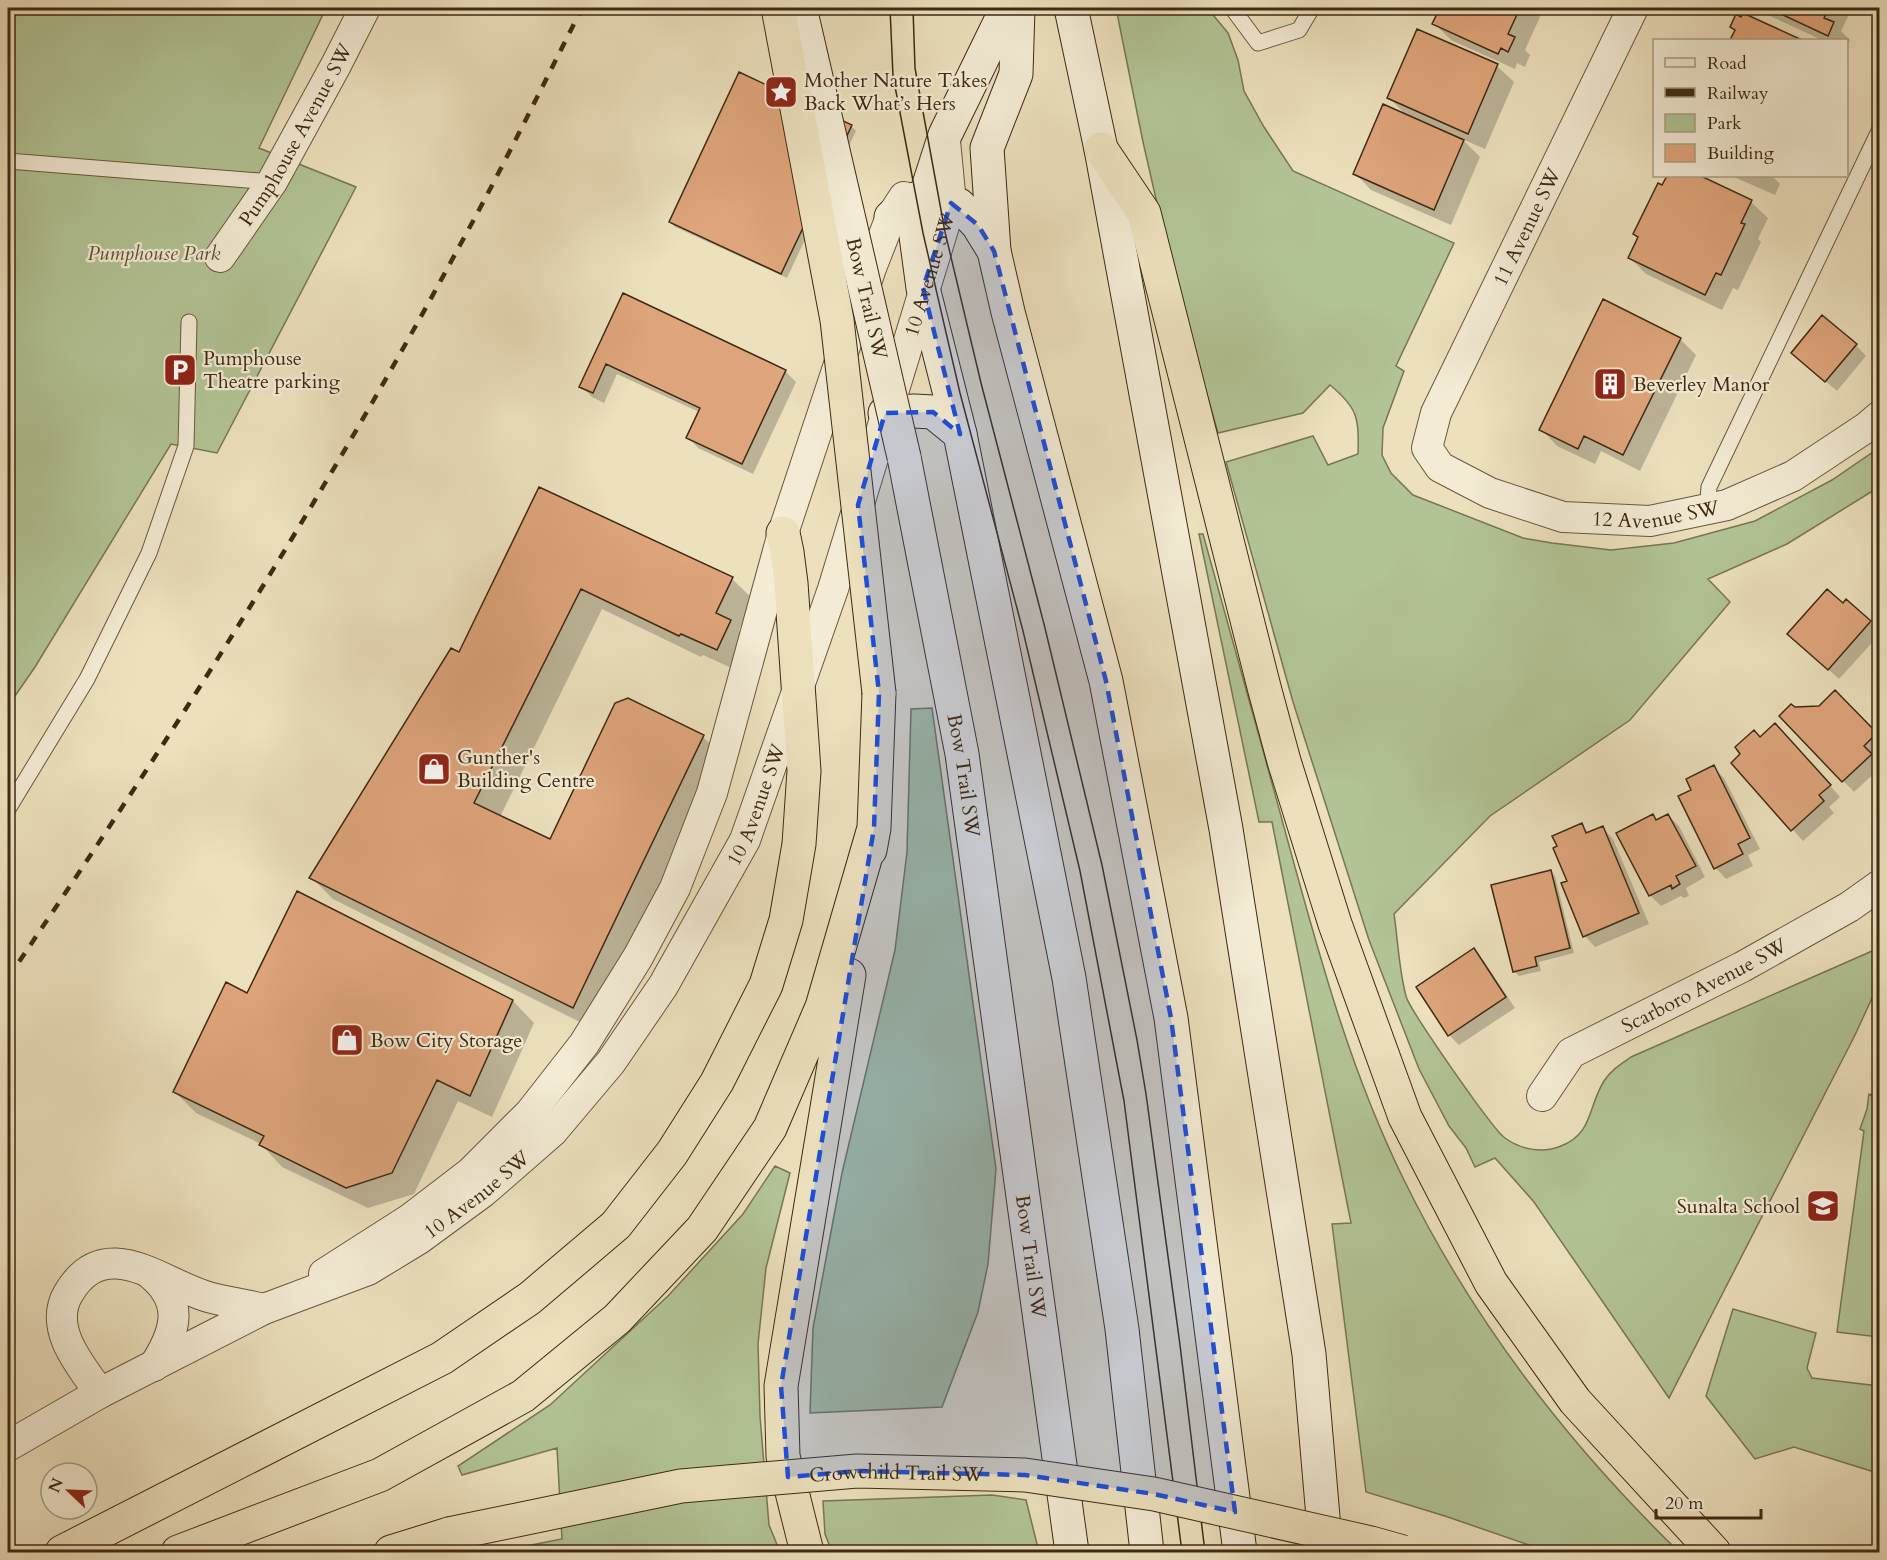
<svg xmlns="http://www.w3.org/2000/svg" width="1887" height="1560" font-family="Cardo,serif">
  <rect width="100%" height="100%" fill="#ece0bd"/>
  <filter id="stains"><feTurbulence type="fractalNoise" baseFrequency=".00333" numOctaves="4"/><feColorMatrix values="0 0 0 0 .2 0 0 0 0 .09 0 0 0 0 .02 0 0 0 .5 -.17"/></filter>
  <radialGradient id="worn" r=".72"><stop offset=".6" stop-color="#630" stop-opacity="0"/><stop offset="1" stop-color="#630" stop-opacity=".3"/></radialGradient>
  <path fill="#b2c395" stroke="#787654" stroke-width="1.5" d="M8,8H326L259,148L356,187L217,453L171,444L35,667L8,706Z
    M1116,8H1205L1209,10L1228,33L1238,60L1244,91L1264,127L1293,171L1454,243L1396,366L1404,371L1383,428L1382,455L1391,473L1413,495L1523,538L1552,543L1611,550L1674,543L1755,521L1832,480L1879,448V487L1787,544L1708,579L1730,602L1630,720L1490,816L1394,914C1398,941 1399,970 1406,996C1409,1009 1493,1130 1505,1138C1520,1149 1542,1154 1561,1146C1593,1134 1588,1106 1604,1081C1611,1070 1621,1064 1631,1057L1879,948V983L1855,1035L1669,1398L1534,1202L1495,1158L1475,1167L1466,1148L1449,1126L1419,1069L1369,940L1293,702L1226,462L1313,436L1328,465L1358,454C1359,418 1358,408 1330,385L1303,413L1218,433L1175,282L1143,142Z
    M1199,534H1203C1233,639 1261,744 1290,849C1321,962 1352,1075 1404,1180C1472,1319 1568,1444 1679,1552H1549L1445,1516L1366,1492L1332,1224L1351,1223L1272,822H1259Z
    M932,708L996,1169L988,1264L978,1312L942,1407L810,1413L813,1328L842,1173L895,950L907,852L911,709Z
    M1879,1073V1337L1837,1332L1864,1131L1860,1129L1867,1109L1869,1094L1872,1095Z
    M775,1166L790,1173L766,1268L758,1344L760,1416L769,1525L780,1552H496L562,1539L557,1448L462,1475L458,1466L550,1405L668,1296L743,1214Z
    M1733,1309L1816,1333L1807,1368L1812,1378L1879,1386V1476L1871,1471L1794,1447L1755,1459L1706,1396Z
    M992,1495L1026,1500L1039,1552H832L825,1534L823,1501Z"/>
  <path fill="#0003" d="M1442,8H1544L1525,50L1530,55L1525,67L1517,63L1515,69L1451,40L1434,23Z
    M1761,8H1852L1841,31L1850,40L1846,47V40H1822L1770,16Z
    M1744,15L1799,40H1732L1736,32L1732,27L1742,19Z
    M1418,31L1497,66L1514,82L1485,149L1462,139L1480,157L1451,225L1371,190L1355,173L1407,116L1389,98Z
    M851,126L856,131L787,278L675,227L670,222Z
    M1669,176H1697L1751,202L1768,218L1758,239L1761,242L1738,290L1733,288L1722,310L1646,274L1629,257L1639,238L1635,234Z
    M1732,176H1772L1780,184L1775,195Z
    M624,295L786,372L796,382L753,474L698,448L688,437L699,412L617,374L604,403L592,397L581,386Z
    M1680,339L1696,355L1640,471L1601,451L1595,464L1557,446L1541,429Z
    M1856,345L1866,356L1837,391L1804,363Z
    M540,489L732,579L754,600L739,630L752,643L738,671L703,655L701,657L602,609L500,817L551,841L703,737L724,758L594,1029L333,899L311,877L460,654Z
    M1843,605L1870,622L1880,634L1839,679L1800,644Z
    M1835,693L1880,737V752L1873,758L1880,764V768L1854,792L1781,716L1795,709L1820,707Z
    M1786,736L1840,797L1829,807L1834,813L1803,841L1733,763L1760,738Z
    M1713,767L1724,778L1760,849L1748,855L1753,866L1726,879L1716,868L1693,791Z
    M1668,815L1679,826L1705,877L1686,888L1689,896L1684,898L1681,896L1661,906L1650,895L1618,834L1652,816L1657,821Z
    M1581,825L1589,833L1603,828L1613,839L1649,924L1595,947L1585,936L1569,882Z
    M1550,871L1555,876L1574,953L1539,962L1541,971L1519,976L1514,971Z
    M298,893L513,1001L534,1023L492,1117L458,1101L414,1194L368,1208L282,1167L261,1144L196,1113L175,1092L248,995Z
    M1473,950L1484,961L1515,1008L1459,1045L1449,1035Z"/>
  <path fill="#dea47b" stroke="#3e2913" stroke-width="1.5" d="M1440,8H1520L1508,34L1515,37L1508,52L1501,48L1498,54L1432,24Z
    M1768,8H1829L1824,18L1834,22L1828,36Z
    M1743,13L1802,40H1730L1735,30L1730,27L1736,14L1741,17Z
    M1417,29L1498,64L1468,134L1387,98Z
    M739,72L852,125L781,274L669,222Z
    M1383,104L1464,140L1434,210L1353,174Z
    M1667,176H1701L1752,200L1741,223L1745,224L1721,275L1716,273L1705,295L1628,258L1638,237L1633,234L1658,183L1662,185Z
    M623,293L786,370L742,464L686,438L700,408L606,364L593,393L579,387Z
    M1603,299L1681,338L1623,455L1584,436L1578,449L1539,430Z
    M1822,315L1857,344L1825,382L1791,353Z
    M539,487L733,577L716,613L731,620L717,650L681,634L679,636L581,589L474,803L550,839L615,703L628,698L704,735L573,1008L309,878L451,648L459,652Z
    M1827,589L1843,603L1846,599L1871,621L1828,670L1787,634Z
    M1835,690L1877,733L1864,746L1872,754L1842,782L1779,716L1791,704L1795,707L1819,706Z
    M1775,723L1831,785L1819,795L1824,801L1791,831L1731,763L1740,754L1735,747L1754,730L1760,737Z
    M1714,765L1750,838L1738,844L1743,854L1714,869L1678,796L1691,790L1686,779Z
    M1653,814L1656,820L1668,814L1696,866L1676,876L1680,884L1672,889L1671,885L1649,896L1616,833Z
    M1582,823L1586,833L1603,826L1639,913L1583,937L1561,883L1567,881L1553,848L1557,846L1552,836Z
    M1551,870L1570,948L1535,957L1537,966L1513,972L1491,885Z
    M297,891L513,1000L470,1096L437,1080L392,1173L346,1188L259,1145L264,1136L173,1092L226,982L247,993Z
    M1474,948L1506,997L1448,1036L1416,987Z"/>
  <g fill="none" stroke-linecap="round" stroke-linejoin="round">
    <defs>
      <path id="service" d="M1232,8L1258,43L1299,30L1312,8
        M8,161L272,182
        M1707,511L1709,487L1880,129
        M8,809L87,679L149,553L186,446L189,322"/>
      <g id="minor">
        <path id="s1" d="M1633,8L1436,413L1427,448L1440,467L1490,493L1563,517L1650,521L1727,505L1793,476L1867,427L1880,416"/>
        <path id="s2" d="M220,257L272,182L336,65L365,8"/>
        <path id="s3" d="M1542,1096L1571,1053L1742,967L1849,907L1880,885"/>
        <path d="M148,1272C186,1301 176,1332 154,1366"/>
        <path d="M324,1274L410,1219L470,1173L530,1113L584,1044L638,957L675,888L712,793L783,533L871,268L891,217L904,197"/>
        <path d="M100,1393C81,1366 48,1329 68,1294C104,1232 158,1281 205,1296C224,1302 244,1304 264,1309"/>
        <path id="s4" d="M8,1446L100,1393L264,1309L368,1270L419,1239L483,1192L552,1132L611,1062L663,986L745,840L833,589L951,203L945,141"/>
      </g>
      <g id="secondary">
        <path d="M1007,8L945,135L925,197L916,236L923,288L960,434L1069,978L1122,1329L1147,1552"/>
        <path d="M1018,8L1016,74L987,148L994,251L1008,312L1106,681L1171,1018L1240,1552"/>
        <path d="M1071,8L1101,149L1226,829L1309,1354L1326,1552"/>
        <path d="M891,217L911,200L930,196L959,205L978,225L994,251"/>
        <path d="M885,413L914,411L933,412L960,434"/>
        <path id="s5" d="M904,457L962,754L1072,1552"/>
      </g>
      <path id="motorway" d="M1101,149L1144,213L1264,687L1284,761L1335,924L1405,1117L1491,1283L1575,1401L1714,1552
        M870,850L874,828L879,693
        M62,1552L442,1358L530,1298L616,1225L672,1153L717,1082L766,985L786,920L799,844L804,771L791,583L787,552L783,533
        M178,1552L380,1475L523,1396L617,1319L702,1229L770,1128L822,1007L874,828
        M391,1552L449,1534
        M807,1552L783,1456L781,1386L849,975"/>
    </defs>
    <use href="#service" stroke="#6a573e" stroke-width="17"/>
    <use href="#minor" stroke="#6a573e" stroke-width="32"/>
    <use href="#secondary" stroke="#3e2913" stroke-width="35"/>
    <use href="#motorway" stroke="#3e2913" stroke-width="35"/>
    <use href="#service" stroke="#f3ebd4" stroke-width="15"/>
    <use href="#minor" stroke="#f3ebd4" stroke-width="30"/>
    <use href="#secondary" stroke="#f3ebd4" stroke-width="33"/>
    <use href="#motorway" stroke="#ece0bd" stroke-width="33"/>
    <path stroke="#3e2913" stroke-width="1.5" d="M890,8L893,76L923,233L960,393L1023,631L1080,871L1124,1101L1182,1552
      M913,8L915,68L945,232L981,383L1044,624L1102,865L1137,1040L1146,1094L1180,1345L1205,1552"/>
    <path stroke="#3e2913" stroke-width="4.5" stroke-dasharray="10 10" stroke-linecap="butt" d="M8,978C169,741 324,498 460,245C503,167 542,87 582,8"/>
    <defs>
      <g id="secondary-bridge">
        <path id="s6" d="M800,8L904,457"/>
      </g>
      <g id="motorway-bridge">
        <path d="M778,8L837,320L879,693"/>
        <path id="s7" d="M449,1534L681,1486L857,1471L1025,1475L1154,1494L1371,1543L1403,1552"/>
      </g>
    </defs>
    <use href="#secondary-bridge" stroke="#3e2913" stroke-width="35" stroke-linecap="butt"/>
    <use href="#motorway-bridge" stroke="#3e2913" stroke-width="35" stroke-linecap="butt"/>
    <use href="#secondary-bridge" stroke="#f3ebd4" stroke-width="33"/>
    <use href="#motorway-bridge" stroke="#ece0bd" stroke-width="33"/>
  </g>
  <path fill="#1d4ed8" fill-opacity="0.2" stroke="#1d4ed8" stroke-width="4.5" stroke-dasharray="12 8" stroke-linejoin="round" d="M951,203L978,225L994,251L1106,681L1171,1018L1235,1512L1154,1494L1025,1475L857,1471L788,1477L781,1386L874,828L879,693L858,505L885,413L933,412L960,434L923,288Z"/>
  <defs>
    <symbol id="sight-square" viewBox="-11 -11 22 22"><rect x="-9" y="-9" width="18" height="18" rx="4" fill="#8f2418" stroke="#f3ebd4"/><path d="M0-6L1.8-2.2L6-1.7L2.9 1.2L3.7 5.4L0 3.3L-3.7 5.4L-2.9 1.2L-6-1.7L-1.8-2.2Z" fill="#fff"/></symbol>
    <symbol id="parking-square" viewBox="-11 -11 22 22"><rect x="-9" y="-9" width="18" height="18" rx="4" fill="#8f2418" stroke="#f3ebd4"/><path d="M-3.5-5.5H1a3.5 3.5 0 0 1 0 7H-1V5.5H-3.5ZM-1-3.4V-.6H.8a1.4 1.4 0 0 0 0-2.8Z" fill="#fff"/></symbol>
    <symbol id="building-square" viewBox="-11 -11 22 22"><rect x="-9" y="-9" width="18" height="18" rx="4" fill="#8f2418" stroke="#f3ebd4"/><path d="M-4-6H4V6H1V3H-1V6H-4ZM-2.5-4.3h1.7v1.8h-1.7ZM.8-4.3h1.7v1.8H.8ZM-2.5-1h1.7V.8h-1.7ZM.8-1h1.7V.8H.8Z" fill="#fff"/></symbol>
    <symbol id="shop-square" viewBox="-11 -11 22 22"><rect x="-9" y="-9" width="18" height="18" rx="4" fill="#8f2418" stroke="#f3ebd4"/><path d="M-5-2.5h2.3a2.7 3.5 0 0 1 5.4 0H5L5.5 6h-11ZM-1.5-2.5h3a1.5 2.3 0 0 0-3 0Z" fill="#fff"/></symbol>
    <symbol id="school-square" viewBox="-11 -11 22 22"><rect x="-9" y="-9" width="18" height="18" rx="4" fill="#8f2418" stroke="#f3ebd4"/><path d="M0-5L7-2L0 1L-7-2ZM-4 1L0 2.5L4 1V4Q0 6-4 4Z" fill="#fff"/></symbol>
  </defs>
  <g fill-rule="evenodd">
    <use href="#sight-square" x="762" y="73" width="38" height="38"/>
    <use href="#parking-square" x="161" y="351" width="38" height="38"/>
    <use href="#building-square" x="1591" y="365" width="38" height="38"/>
    <use href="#shop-square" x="415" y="750" width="38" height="38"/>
    <use href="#shop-square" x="328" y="1021" width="38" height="38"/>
    <use href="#school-square" x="1804" y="1187" width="38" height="38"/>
  </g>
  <g text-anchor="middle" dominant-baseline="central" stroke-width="4.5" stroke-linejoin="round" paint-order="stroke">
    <g font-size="20" fill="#3e2913" stroke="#f3ebd4" text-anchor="start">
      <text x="804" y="80">Mother Nature Takes<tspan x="804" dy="23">Back What’s Hers</tspan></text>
      <text x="203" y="358">Pumphouse<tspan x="203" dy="23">Theatre parking</tspan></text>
      <text x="1633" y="384">Beverley Manor</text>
      <text x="457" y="757">Gunther's<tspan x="457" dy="23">Building Centre</tspan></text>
      <text x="370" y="1040">Bow City Storage</text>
      <text x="1800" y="1206" text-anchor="end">Sunalta School</text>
    </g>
    <g font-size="20" fill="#3e2913" stroke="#f3ebd4">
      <text stroke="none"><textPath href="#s2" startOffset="144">Pumphouse Avenue SW</textPath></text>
      <text transform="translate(1527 227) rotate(-64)">11 Avenue SW</text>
      <text stroke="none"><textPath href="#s4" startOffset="1578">10 Avenue SW</textPath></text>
      <text stroke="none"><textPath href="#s6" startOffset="298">Bow Trail SW</textPath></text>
      <text stroke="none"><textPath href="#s1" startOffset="736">12 Avenue SW</textPath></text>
      <text stroke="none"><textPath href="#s5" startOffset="324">Bow Trail SW</textPath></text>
      <text stroke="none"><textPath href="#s4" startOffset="1020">10 Avenue SW</textPath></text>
      <text stroke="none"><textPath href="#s3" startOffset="201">Scarboro Avenue SW</textPath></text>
      <text stroke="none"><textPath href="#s4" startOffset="534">10 Avenue SW</textPath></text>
      <text stroke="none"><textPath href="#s5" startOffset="810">Bow Trail SW</textPath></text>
      <text stroke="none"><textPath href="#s7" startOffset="453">Crowchild Trail SW</textPath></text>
    </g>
    <g font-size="20" font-style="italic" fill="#5b5034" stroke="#f3ebd4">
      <text x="154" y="253">Pumphouse Park</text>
    </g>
  </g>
  <rect width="1887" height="1560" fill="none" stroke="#ece0bd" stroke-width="30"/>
  <rect x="9" y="9" width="1869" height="1542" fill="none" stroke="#3e2913" stroke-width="3"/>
  <rect x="15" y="15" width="1857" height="1530" fill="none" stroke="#3e2913" stroke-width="1.5"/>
  <rect x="1653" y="39" width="195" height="138" fill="#f3ebd4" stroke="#ab9d87" stroke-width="1.5"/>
  <rect x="1665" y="58" width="30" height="9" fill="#f3ebd4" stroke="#ab9d87" stroke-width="1.5"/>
  <text x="1707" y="69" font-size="18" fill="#3e2913">Road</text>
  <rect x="1665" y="88" width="30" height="9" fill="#3e2913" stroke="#ab9d87" stroke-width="1.5"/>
  <text x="1707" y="99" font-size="18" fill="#3e2913">Railway</text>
  <rect x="1665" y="114" width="30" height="18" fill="#b2c395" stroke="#ab9d87" stroke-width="1.5"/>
  <text x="1707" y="129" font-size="18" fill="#3e2913">Park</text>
  <rect x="1665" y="144" width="30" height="18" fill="#dea47b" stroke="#ab9d87" stroke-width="1.5"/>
  <text x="1707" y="159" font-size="18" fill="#3e2913">Building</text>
  <g transform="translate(69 1491) rotate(293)"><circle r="28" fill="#f3ebd4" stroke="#ab9d87" stroke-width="1.5"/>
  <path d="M0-4.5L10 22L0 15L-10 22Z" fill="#8f2418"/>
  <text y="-9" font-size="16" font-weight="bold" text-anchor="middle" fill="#3e2913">N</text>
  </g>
  <path d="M1656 1509v9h105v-9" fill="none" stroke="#3e2913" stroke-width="3"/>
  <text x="1665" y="1509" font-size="18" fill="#3e2913" stroke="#f3ebd4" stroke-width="4.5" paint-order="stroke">20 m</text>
  <rect width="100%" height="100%" filter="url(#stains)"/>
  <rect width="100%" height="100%" fill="url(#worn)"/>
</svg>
